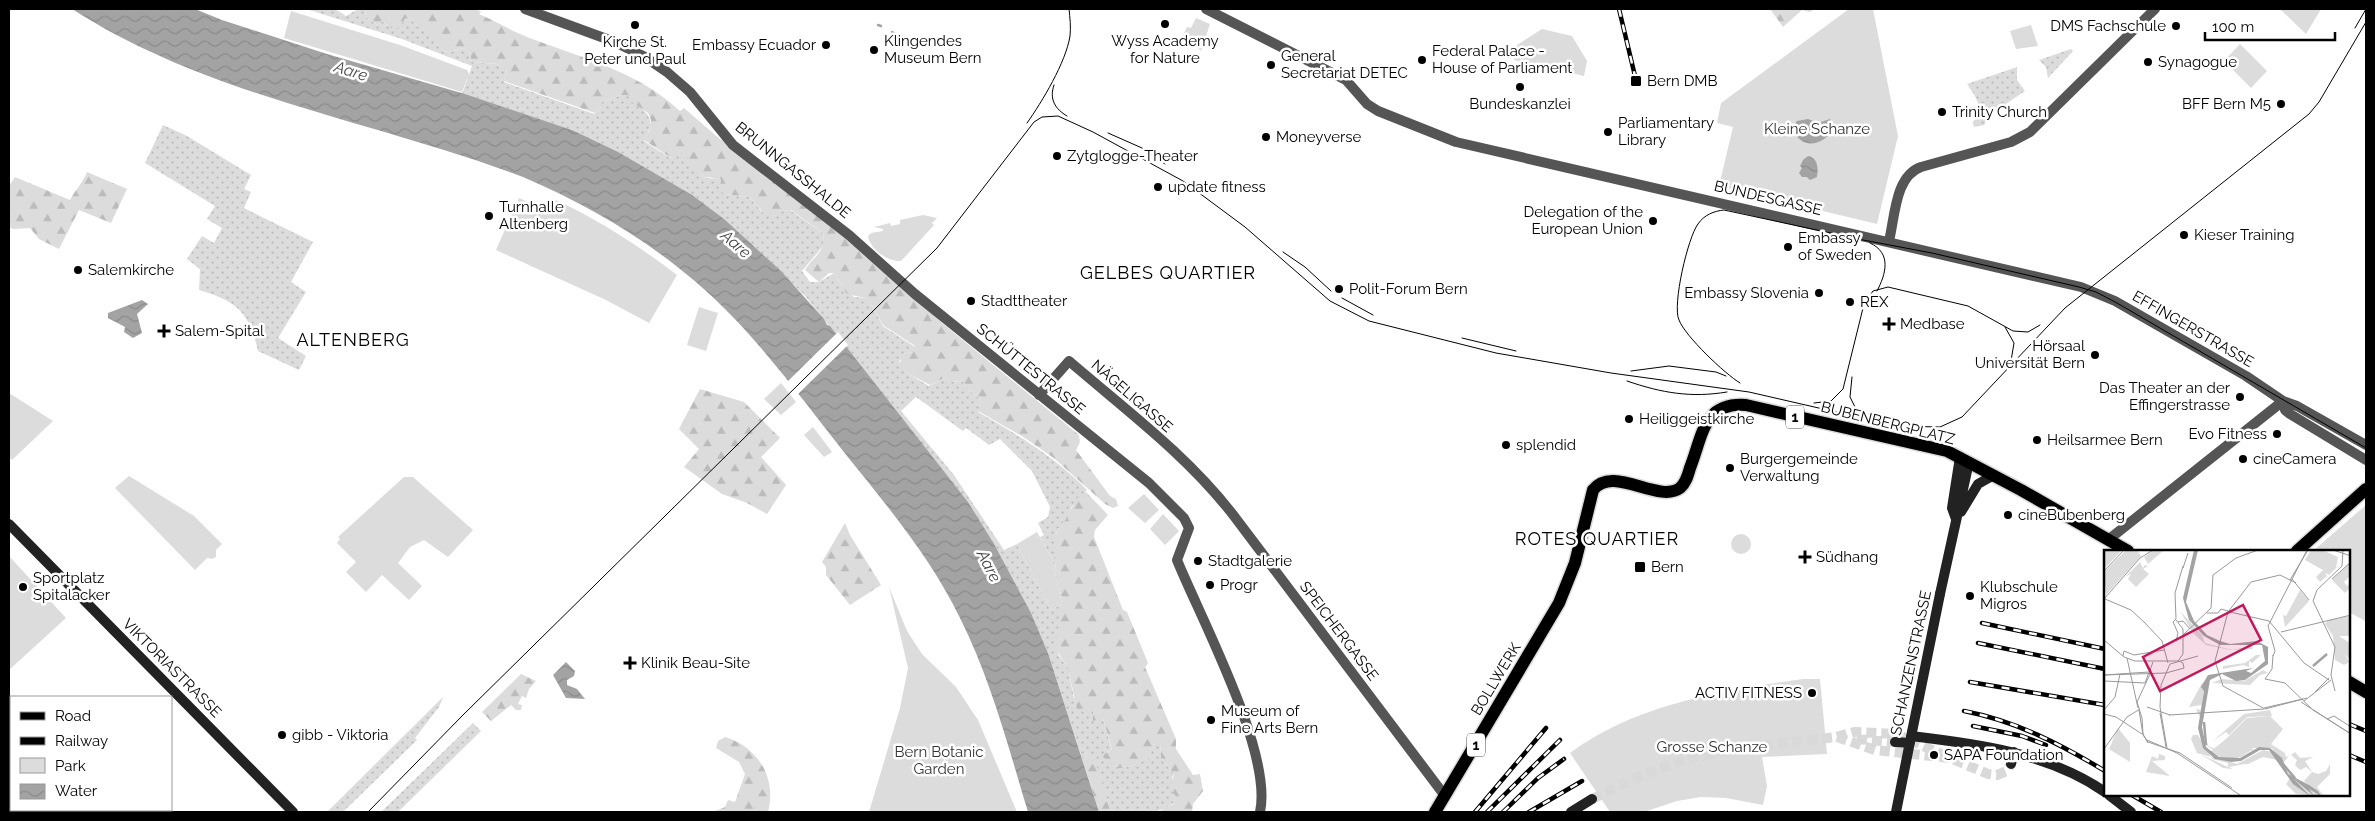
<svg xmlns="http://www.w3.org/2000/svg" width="2375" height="821" viewBox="0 0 2375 821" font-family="Raleway,sans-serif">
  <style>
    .grass { fill: url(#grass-dots); fill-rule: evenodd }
    .forest { fill: url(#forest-firs) }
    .green { fill: #dcdcdc }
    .water { fill: url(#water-waves) }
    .pier { fill: #fff }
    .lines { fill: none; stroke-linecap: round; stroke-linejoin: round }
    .stream { stroke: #a3a3a3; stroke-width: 2.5 }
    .secondary-tunnel { stroke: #d9d9d9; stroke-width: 10; stroke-dasharray: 10 5; stroke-linecap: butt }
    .primary-casing { stroke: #dbdbdb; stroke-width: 15 }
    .tertiary { stroke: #555; stroke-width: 10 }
    .secondary { stroke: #222; stroke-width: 10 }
    .primary { stroke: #000; stroke-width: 12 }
    .tram { stroke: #000; stroke-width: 1 }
    .rail-casing { stroke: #000; stroke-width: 4.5 }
    .rail { stroke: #fff; stroke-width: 2.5; stroke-dasharray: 8; stroke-linecap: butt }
    .secondary-bridge { stroke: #222; stroke-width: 10 }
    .poi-dot { fill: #000; stroke: #fff; stroke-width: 2 }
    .labels { text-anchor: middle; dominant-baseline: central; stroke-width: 5; stroke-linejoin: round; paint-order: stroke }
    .shield { fill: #fff; stroke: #4c4c4c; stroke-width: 1 }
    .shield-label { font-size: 14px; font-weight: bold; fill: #000 }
    .poi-label { font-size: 15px; fill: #000; stroke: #fff; text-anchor: start }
    .park-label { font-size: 15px; fill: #333; stroke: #fff }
    .street-label { font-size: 15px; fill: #000; stroke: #fff }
    .water-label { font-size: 16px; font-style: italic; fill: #444; stroke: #fff }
    .quarter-label { font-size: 18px; letter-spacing: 1px; fill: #000; stroke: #fff }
    .inset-river { fill: none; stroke: #a3a3a3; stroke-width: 2.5 }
    .inset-road { fill: none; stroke: #999; stroke-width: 1 }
    .view { fill: #c2185b; fill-opacity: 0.15; stroke: #c2185b; stroke-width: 2.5 }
    .inset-edge { fill: none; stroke: #000; stroke-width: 2.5 }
  </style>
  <defs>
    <pattern id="grass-dots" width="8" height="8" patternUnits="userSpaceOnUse" patternTransform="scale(1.25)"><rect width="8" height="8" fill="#dcdcdc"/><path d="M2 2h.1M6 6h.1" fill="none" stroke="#bbb" stroke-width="1.8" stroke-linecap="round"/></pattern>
    <pattern id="forest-firs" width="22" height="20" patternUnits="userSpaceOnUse" patternTransform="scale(1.25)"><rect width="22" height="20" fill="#dcdcdc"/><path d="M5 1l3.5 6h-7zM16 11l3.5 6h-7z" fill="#bbb"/></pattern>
    <pattern id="water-waves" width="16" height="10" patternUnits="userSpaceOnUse" patternTransform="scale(1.25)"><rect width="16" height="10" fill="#a3a3a3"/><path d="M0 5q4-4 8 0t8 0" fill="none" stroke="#8b8b8b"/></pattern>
  </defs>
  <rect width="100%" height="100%" fill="#fff"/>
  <path class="grass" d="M306 9H335L346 16 358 9H366L365 16 377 25 382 21 388 26 409 18C420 28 435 39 443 51L450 52 463 48 469 52 472 62 497 64 507 69 504 82 594 114 602 106V102L621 95H628C642 114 660 112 644 141L670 158 682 152C691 158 696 170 705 177 710 180 716 177 721 179V187L725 194 750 197 762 212 790 210 823 233 824 245 802 271 810 282H819L834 273 842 286 854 297 865 298 870 302 883 326 915 347 913 352 902 354 899 363 909 374 929 386 944 378 950 381 964 382 966 387 981 400 978 412C1018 435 1055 457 1087 490L1072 506 1068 518 1058 529 1056 534 1055 564 1063 604 1058 654 1068 668 1074 698 1093 711 1095 717 1103 718 1112 751 1107 752 1115 766C1126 771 1138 763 1148 758L1150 748 1155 744H1160L1161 758 1174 774 1172 777 1177 799C1162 818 1133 812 1111 812L1101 779 1087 753 1081 755 1048 653 1031 613 968 502 806 297 754 246 572 130 462 94 472 66 402 39ZM916 397 963 431 966 428 989 445 1000 439 1032 471 1050 507 1048 517 1038 523 1044 535 1040 537 1052 559 1062 604 1051 610 1017 544 1004 550 954 475 901 411Z
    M2071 49 2073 51 2048 78 2046 67 2039 60Z
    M2017 67V80L2025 91 1991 114 1984 125 1974 127 1973 122C1985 107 1975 96 1967 84Z
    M163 125 187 136 251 175 244 189 251 192 244 208 313 242 291 282 306 292 278 338 306 356 299 370 258 351C249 311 236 301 199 290L200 269 187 259 202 236 214 243 222 228 207 219 215 206 145 163Z
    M443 697 439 707 415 738 417 740 345 810 342 812H327Z
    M473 723 481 731 398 812H381Z"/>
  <path class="forest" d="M366 9H476L481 12 479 14C495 21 512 31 527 37 581 58 636 70 680 111L684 108 721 140 724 138 848 236 942 323 1079 435 1080 442 1076 450 1110 496 1116 499 1118 506 1113 508 1105 504 1055 459 1025 438 978 411 981 400 966 387 964 382 950 381 944 378 930 385 909 374 899 363 901 361 900 357 902 354 913 352 915 346 883 325 870 302 865 298 847 294 834 273H829L819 282 805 270C814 255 826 253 823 233L791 210H786L771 217 766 216 750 197 725 194 720 191 721 179 705 177 691 164 683 152 671 158 644 140 649 131 651 120 648 113 632 102 628 95H621L602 102V106L595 113 504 81 507 70 497 64 472 62 469 52 463 48 450 52 443 51C435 40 420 28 409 18L405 19 398 28H391L382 21 377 25 365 16Z
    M1770 9H1814L1810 12 1802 10 1783 27Z
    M87 172 127 189 111 223 79 210 59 249 39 239 30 228 13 229 9 227V186L15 177 70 200C75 190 83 183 87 172Z
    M700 389 744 402 780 438 761 457 786 485 767 514 747 503 722 494 684 467 699 449 679 429Z
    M1086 492 1108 515 1095 530 1094 537 1123 610 1127 612 1148 663 1145 667 1176 739V749L1193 775 1200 774 1203 791 1193 804 1192 812H1158L1173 804 1177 798 1170 788 1174 774 1161 758 1160 744H1155C1149 749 1151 752 1148 757 1145 763 1124 769 1119 768 1114 766 1108 760 1103 757V755L1112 750 1103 718 1093 721V711L1085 713 1077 709 1068 668 1055 648 1061 612 1060 606 1063 604C1059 586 1048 544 1059 528 1061 523 1066 521 1068 516 1073 506 1075 497 1086 492Z
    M845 523 850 535 881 585 850 605 826 575V567L822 562Z
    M521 674 536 681 529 689 526 698 522 696 518 704 522 705 521 710H516L511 705 491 721 482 712Z
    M725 737C758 747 777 778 768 812H713L725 807 728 800 735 802 745 774 739 762 716 748 718 741Z
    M1087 753C1102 766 1105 794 1111 812H1099L1081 755Z"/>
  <path class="green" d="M1849 9H1873L1898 136 1877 224 1719 186 1733 127 1717 123 1721 103Z
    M2280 9H2321L2306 34Z
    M291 11 400 45 467 70 469 74 462 92 284 38Z
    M1196 18 1210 24 1201 51 1194 45 1180 41 1187 27 1191 28Z
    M2031 25 2038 46 2016 49 2010 31Z
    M1542 29 1572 36 1587 61 1584 76 1514 60 1517 45Z
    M2240 44 2267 71 2251 88 2224 61Z
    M519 198 550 212 556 200C599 220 639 246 677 275L649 323 606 300 496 250Z
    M923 215 937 218 932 223 934 225 901 261C889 262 870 250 868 236L871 233 883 231V229L874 227 890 223 891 226 900 224V220Z
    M699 307 718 313 706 351 687 345Z
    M781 383 796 402 781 415 764 399Z
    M9 393 53 421 12 460 9 457Z
    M813 427 832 452 824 457 804 435Z
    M129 476 194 516 222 544 216 550V557L212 559 207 558 195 570 115 488Z
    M404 477H413L473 530 448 557 424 540 410 547 398 563 422 586 409 600 382 575 366 592 346 572 356 562 337 543 340 539 338 537Z
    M1144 494 1159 510 1145 523 1128 508Z
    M2366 505V618L2365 621 2349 612V551H2313Z
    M1163 514 1179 531 1165 545 1150 529Z
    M1037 532 1052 559 1062 604 1051 610 1017 544Z
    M1731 544a10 10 0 1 1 20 0a10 10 0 1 1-20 0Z
    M9 556 66 618 9 670Z
    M889 587 907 631 922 654 956 687 978 720 1017 812H869L900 708 908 668Z
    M1803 679H1820L1827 754 1762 757 1767 786 1763 805 1726 798 1701 797 1677 801 1644 812H1610L1570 753C1636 704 1724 690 1803 679Z"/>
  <path class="water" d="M72 9H195L222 20 327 54 465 94 572 130 618 152 692 195 724 219 781 271 824 319 827 325 830 326 968 502 994 544 1031 613 1048 653 1099 812H1028C1008 746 991 680 960 618 931 558 888 507 847 456 814 414 782 371 746 331 684 262 607 213 523 177 372 120 209 97 72 9Z
    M1808 119 1818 123 1830 119 1834 128C1824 146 1801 151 1792 128L1797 121Z
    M1808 156C1819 158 1818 170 1817 177L1810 180 1807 177H1802L1799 173 1802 168 1800 166 1803 160Z
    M142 300 148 304 137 314 142 333 133 338 124 332 125 327 108 318V313Z
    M566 662 575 671 574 676 567 680V685L577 689 585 699 566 698 553 675Z"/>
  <path class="pier" d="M838 332 848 345 796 396 786 383Z"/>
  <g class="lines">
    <path class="stream" d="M878 25 881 26
      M892 32 894 33"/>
    <path class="secondary-tunnel" d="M1837 737 1875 750 1950 758 1988 774 1997 775 2007 771 2011 764
      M1857 739 1895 742
      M1592 799 1640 776 1689 758 1752 747 1836 737 1854 732 1897 734 1950 758"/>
    <defs>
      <path id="primary" d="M2297 551 2366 489
        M2349 682 2366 692
        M1435 812 1559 603 1575 563 1593 490C1613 464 1658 504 1680 488 1686 483 1688 475 1690 468 1703 435 1703 402 1746 405L1947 451 2021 490 2128 551"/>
    </defs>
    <use href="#primary" class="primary-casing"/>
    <path class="tertiary" d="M525 9 615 42 645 57 667 72 690 92 733 145 849 235 915 294 1149 483 1184 518 1189 528 1177 560C1201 619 1273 753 1260 812
      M1206 9 1346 80 1367 104 1378 111 1456 142 2081 287 2115 301 2246 376 2283 401 2297 406 2366 445
      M1889 241C1895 217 1895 176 1921 167L2011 142 2030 132 2155 9
      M1039 395 1069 361C1126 410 1188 456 1234 516L1445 796
      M2283 401 2285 410 2290 414 2366 460
      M2108 540 2283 401"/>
    <path class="secondary" d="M1961 512 1978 484 1994 475
      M1956 519 1952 508 1960 457
      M9 524 293 812
      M1940 594 1969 462
      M1911 736C1979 744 2048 753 2105 792
      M1895 742 1910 743
      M2011 764 2014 752
      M2109 795 2131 812
      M1571 812 1592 799
      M1896 812 1912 732"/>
    <use href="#primary" class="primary"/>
    <path class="tram" d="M2355 28 2366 9
      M1054 85C1049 99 1055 109 1067 116
      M1027 123C1042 102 1066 62 1070 36 1071 27 1070 18 1069 9
      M1108 133 1142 148 1165 164
      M1870 243C1892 253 1886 274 1877 291
      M1283 252 1305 267 1331 291
      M1342 298 1373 315
      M2005 327 2014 343 2011 361
      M1462 338 1516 351
      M1631 371 1669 366 1716 372 1726 376
      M1852 377 1850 397 1857 411
      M1627 381C1662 393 1691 398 1727 392
      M1740 383C1725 374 1685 336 1679 320 1672 305 1688 237 1698 224 1704 215 1714 211 1724 210L1863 240 1932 253 2079 287 2096 292 2117 303 2366 448
      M1814 403 1831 401 1843 389 1864 304 1873 291 1888 287 1968 306 2013 331 2028 332 2040 325
      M368 812 463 715 937 248 1034 122 1042 117 1058 116 1093 132 1183 181 1245 227 1330 301 1369 321 1496 353 1611 373 1749 392 1897 426 1940 427 1962 417 2065 308 2309 114 2319 102 2366 22"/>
    <defs>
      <path id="rail" d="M1619 9 1635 76
        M1982 623 2105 649
        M1978 643 2105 669
        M1970 682 2105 705
        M1964 711C2016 721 2060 744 2105 771
        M2349 724 2366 731
        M1973 726 2022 736 2046 745
        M2349 755 2366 762
        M2132 795 2161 812
        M1475 812 1546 728
        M1487 812 1560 740
        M1503 812 1538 778 1564 759
        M1529 812 1582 781"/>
    </defs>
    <use href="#rail" class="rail-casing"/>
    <use href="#rail" class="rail"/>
    <path class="secondary-bridge" d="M1912 732 1940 594"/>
  </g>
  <g class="poi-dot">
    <circle cx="1165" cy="24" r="5"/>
    <circle cx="635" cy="25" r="5"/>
    <circle cx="2176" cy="26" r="5"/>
    <circle cx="826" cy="45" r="5"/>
    <circle cx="874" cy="50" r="5"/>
    <circle cx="1422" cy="60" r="5"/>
    <circle cx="2148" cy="62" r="5"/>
    <circle cx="1271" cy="65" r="5"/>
    <rect x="1630" y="75" width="12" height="12" rx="2.5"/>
    <circle cx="1520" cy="87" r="5"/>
    <circle cx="2281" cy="104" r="5"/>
    <circle cx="1942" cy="112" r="5"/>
    <circle cx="1608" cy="132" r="5"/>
    <circle cx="1266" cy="137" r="5"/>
    <circle cx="1057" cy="156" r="5"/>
    <circle cx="1158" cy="187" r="5"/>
    <circle cx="489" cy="216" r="5"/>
    <circle cx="1653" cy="221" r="5"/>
    <circle cx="2184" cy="235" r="5"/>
    <circle cx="1788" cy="247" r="5"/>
    <circle cx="78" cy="270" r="5"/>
    <circle cx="1339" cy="289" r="5"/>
    <circle cx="1819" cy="293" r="5"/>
    <circle cx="971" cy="301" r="5"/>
    <circle cx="1850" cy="302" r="5"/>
    <path d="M1886.5 316.5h5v5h5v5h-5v5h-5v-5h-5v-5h5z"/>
    <path d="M161.5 323.5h5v5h5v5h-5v5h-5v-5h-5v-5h5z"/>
    <circle cx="2095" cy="355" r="5"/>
    <circle cx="2240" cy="397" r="5"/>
    <circle cx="1629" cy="419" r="5"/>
    <circle cx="2277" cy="434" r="5"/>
    <circle cx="2037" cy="440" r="5"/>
    <circle cx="1506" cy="445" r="5"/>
    <circle cx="2243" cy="459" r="5"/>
    <circle cx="1730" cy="468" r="5"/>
    <circle cx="2008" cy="515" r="5"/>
    <path d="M1802.5 549.5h5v5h5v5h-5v5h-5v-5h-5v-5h5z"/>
    <circle cx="1198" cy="561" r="5"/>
    <rect x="1634" y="561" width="12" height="12" rx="2.5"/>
    <circle cx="1210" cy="585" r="5"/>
    <circle cx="23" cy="587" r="5"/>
    <circle cx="1970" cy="596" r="5"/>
    <path d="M627.5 655.5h5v5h5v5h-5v5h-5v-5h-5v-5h5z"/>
    <circle cx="1812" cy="693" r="5"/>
    <circle cx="1211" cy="720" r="5"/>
    <circle cx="282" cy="735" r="5"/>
    <circle cx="1934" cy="755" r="5"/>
  </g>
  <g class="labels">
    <g class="shield">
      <rect x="1786" y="405.5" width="18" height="23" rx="4"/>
      <rect x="1467" y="733.5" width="18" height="23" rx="4"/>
    </g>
    <g class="shield-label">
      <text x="1795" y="417">1</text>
      <text x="1476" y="745">1</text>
    </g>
    <g class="poi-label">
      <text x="2166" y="26" text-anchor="end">DMS Fachschule</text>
      <text x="884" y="41">Klingendes<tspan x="884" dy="17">Museum Bern</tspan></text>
      <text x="1165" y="41" text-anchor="middle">Wyss Academy<tspan x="1165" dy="17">for Nature</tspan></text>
      <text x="635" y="42" text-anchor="middle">Kirche St.<tspan x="635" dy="17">Peter und Paul</tspan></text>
      <text x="816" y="45" text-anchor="end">Embassy Ecuador</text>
      <text x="1432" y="51">Federal Palace -<tspan x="1432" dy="17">House of Parliament</tspan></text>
      <text x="1281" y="56">General<tspan x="1281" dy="17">Secretariat DETEC</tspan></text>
      <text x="2158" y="62">Synagogue</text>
      <text x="1647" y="81">Bern DMB</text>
      <text x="1520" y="104" text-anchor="middle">Bundeskanzlei</text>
      <text x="2271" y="104" text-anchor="end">BFF Bern M5</text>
      <text x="1952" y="112">Trinity Church</text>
      <text x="1618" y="123">Parliamentary<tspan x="1618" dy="17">Library</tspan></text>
      <text x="1276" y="137">Moneyverse</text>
      <text x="1067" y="156">Zytglogge-Theater</text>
      <text x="1168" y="187">update fitness</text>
      <text x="499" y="207">Turnhalle<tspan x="499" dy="17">Altenberg</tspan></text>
      <text x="1643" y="212" text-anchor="end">Delegation of the<tspan x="1643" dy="17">European Union</tspan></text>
      <text x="2194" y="235">Kieser Training</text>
      <text x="1798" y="238">Embassy<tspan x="1798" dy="17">of Sweden</tspan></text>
      <text x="88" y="270">Salemkirche</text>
      <text x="1349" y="289">Polit-Forum Bern</text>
      <text x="1809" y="293" text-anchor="end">Embassy Slovenia</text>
      <text x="981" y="301">Stadttheater</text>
      <text x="1860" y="302">REX</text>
      <text x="1900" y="324">Medbase</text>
      <text x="175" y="331">Salem-Spital</text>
      <text x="2085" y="346" text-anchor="end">Hörsaal<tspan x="2085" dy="17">Universität Bern</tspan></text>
      <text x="2230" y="388" text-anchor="end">Das Theater an der<tspan x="2230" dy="17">Effingerstrasse</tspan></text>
      <text x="1639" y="419">Heiliggeistkirche</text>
      <text x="2267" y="434" text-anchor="end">Evo Fitness</text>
      <text x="2047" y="440">Heilsarmee Bern</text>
      <text x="1516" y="445">splendid</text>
      <text x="1740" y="459">Burgergemeinde<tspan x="1740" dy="17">Verwaltung</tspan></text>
      <text x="2253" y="459">cineCamera</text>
      <text x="2018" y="515">cineBubenberg</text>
      <text x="1816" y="557">Südhang</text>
      <text x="1208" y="561">Stadtgalerie</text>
      <text x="1651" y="567">Bern</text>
      <text x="33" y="578">Sportplatz<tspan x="33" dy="17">Spitalacker</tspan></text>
      <text x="1220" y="585">Progr</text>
      <text x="1980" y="587">Klubschule<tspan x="1980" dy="17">Migros</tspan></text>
      <text x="641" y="663">Klinik Beau-Site</text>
      <text x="1802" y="693" text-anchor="end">ACTIV FITNESS</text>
      <text x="1221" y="711">Museum of<tspan x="1221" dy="17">Fine Arts Bern</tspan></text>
      <text x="292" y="735">gibb - Viktoria</text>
      <text x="1944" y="755">SAPA Foundation</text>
    </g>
    <g class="park-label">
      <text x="1817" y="129">Kleine Schanze</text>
      <text x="1712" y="747">Grosse Schanze</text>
      <text x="939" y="752">Bern Botanic<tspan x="939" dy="17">Garden</tspan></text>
    </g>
    <g class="street-label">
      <text transform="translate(793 170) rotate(39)">BRUNNGASSHALDE</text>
      <text transform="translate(1768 198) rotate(13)">BUNDESGASSE</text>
      <text transform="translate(2193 329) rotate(30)">EFFINGERSTRASSE</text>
      <text transform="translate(1031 369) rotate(39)">SCHÜTTESTRASSE</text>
      <text transform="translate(1132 396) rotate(41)">NÄGELIGASSE</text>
      <text transform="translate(1888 423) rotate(14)">BUBENBERGPLATZ</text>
      <text transform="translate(1339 631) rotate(53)">SPEICHERGASSE</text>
      <text transform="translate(1911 663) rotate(-78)">SCHANZENSTRASSE</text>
      <text transform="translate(172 668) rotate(45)">VIKTORIASTRASSE</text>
      <text transform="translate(1496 679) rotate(-59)">BOLLWERK</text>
    </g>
    <g class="water-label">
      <text transform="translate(351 71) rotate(17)">Aare</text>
      <text transform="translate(736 244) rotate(41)">Aare</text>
      <text transform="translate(989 566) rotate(63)">Aare</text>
    </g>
    <g class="quarter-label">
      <text x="1168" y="272">GELBES QUARTIER</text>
      <text x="353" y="339">ALTENBERG</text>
      <text x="1597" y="538">ROTES QUARTIER</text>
    </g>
  </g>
  <g transform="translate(2104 550)">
    <rect width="246" height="246" fill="#fff"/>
    <path d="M0 0H18L0 19ZM22 0H33L37 6 2 45 0 22ZM50 0H60L44 14 40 7ZM76 61 98 85 101 93 128 100 148 96 149 99 126 100 102 95 89 83ZM159 120 164 123 156 125 146 135 108 133 118 129 140 131ZM166 166 179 179 167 194 181 203 182 207 185 206 180 212 183 221 208 244 184 224 168 198H149L137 207 108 199 103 196 101 193V185L104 196 112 199 143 168ZM14 178 26 193V212L5 199ZM96 204 124 217V213L108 209 107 207 134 214 147 212V213L125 217 129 219 119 218ZM226 214V224L213 237 220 246 194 227 200 231 208 222 214 224 222 221Z" fill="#dcdcdc"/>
    <path d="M246 66 245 86H229L221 74 224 70Z" fill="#dcdcdc"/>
    <path d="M207 0H218L234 7 232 18 225 25 221 23 223 26 216 32 212 27 219 20 201 10ZM36 12 39 18 41 15 44 16 39 19 45 24 32 37 24 29 27 24 21 27ZM246 12V26L240 32 243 36 246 33V38L241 43 228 30ZM196 40 205 51 181 77 179 65 182 66ZM229 86H235L246 93V110L241 104 245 112 240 115 231 110ZM152 105H157L148 113 145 111V117L139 115 119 119V116L141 113ZM98 133H101L96 167 92 159 97 160V155L85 157ZM166 160 168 166 143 167 125 185 122 182 109 191 140 164ZM89 185H94L107 207 93 203 87 189ZM126 186 129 192H141L144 199H150L132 209 116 207 107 201ZM159 200 168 202 173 210 159 207 144 214H133ZM191 202 196 208 209 207 201 211 208 222 202 217 196 220 191 215 193 210 187 205ZM55 204 61 206V210L48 211 66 226 42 222 48 206 54 209ZM187 227 210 237 219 246 192 244 182 234Z" fill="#dcdcdc"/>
    <path d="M90 0H94L82 52 90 71 103 85 116 91 126 94 153 91 164 97V114L141 130 132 131 118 124 106 130 98 177 102 197 115 207 136 208 155 197 166 198 178 208 184 224 205 235 214 241 217 246 205 239 210 246 189 228 206 246 189 234 165 200H156L137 211 127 212 111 209 99 198 94 178 100 141 97 137 104 125 149 118 142 121 147 123 161 111 158 95H116L100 86 85 70 79 48Z" fill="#a3a3a3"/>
    <path class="inset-river" d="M209 116 223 104M100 172 102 195M178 213 191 228"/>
    <path class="inset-road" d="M229 0 247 6M79 18 84 3M0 21 20 0M188 29 205 50M228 29 247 12M186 30 204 0M192 33 176 25 147 32 124 62 111 111 119 136 161 159 203 148M0 49 36 8 49 0M1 49 27 60 41 73 58 91 64 113M126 62 165 71 200 113 225 130M103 63H114L117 59 124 61M72 69 71 43 79 16M72 69 69 72 74 83 72 91M74 72 79 71 86 79M177 82 247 65M79 85 107 58 109 25 132 8 154 0M0 90 20 107 31 111H74L79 104V79L72 70M169 105 168 119 161 129 181 133 209 160 247 184M19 106 20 101 30 105 60 100M169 106 171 101 164 76 203 0M23 108 34 158M0 125 45 122M0 125 62 123 80 118 79 113 75 111M0 131 41 133 49 112M231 141 227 125 231 97 209 51 213 40 238 16 239 0M211 142 225 128M200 151 227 130M197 152 247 184M43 157 66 165M160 158 199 149M0 160 11 147 16 124M35 160 39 185 44 192 76 203 128 238M56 163 62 197M0 164 12 167 38 184M65 165 160 159M223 169 230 166 247 177M43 190 73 203 136 245M44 193 39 184 38 168 33 152 47 122M63 198 56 157 57 135 66 114 94 106M0 199 23 167 36 159"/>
    <path class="view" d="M139 55 157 90 56 141 39 107Z"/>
    <rect width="246" height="246" class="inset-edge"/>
  </g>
  <rect width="2375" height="821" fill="none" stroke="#000000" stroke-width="20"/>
  <rect x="10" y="696" width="162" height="115" fill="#ffffff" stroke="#999999"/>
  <rect x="20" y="712" width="25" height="8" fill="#000000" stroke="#999999"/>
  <text x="55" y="721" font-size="15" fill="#000000">Road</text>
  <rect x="20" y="737" width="25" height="8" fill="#000000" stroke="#999999"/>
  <text x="55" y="746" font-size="15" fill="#000000">Railway</text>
  <rect x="20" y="758" width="25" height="15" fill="#dcdcdc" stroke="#999999"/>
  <text x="55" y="771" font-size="15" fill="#000000">Park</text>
  <rect x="20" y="784" width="25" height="15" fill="url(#water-waves)" stroke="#999999"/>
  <text x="55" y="796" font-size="15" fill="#000000">Water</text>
  <path d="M2205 32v8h130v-8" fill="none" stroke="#000000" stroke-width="2.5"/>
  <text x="2212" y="32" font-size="15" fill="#000000" stroke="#ffffff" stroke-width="4" paint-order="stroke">100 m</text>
</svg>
